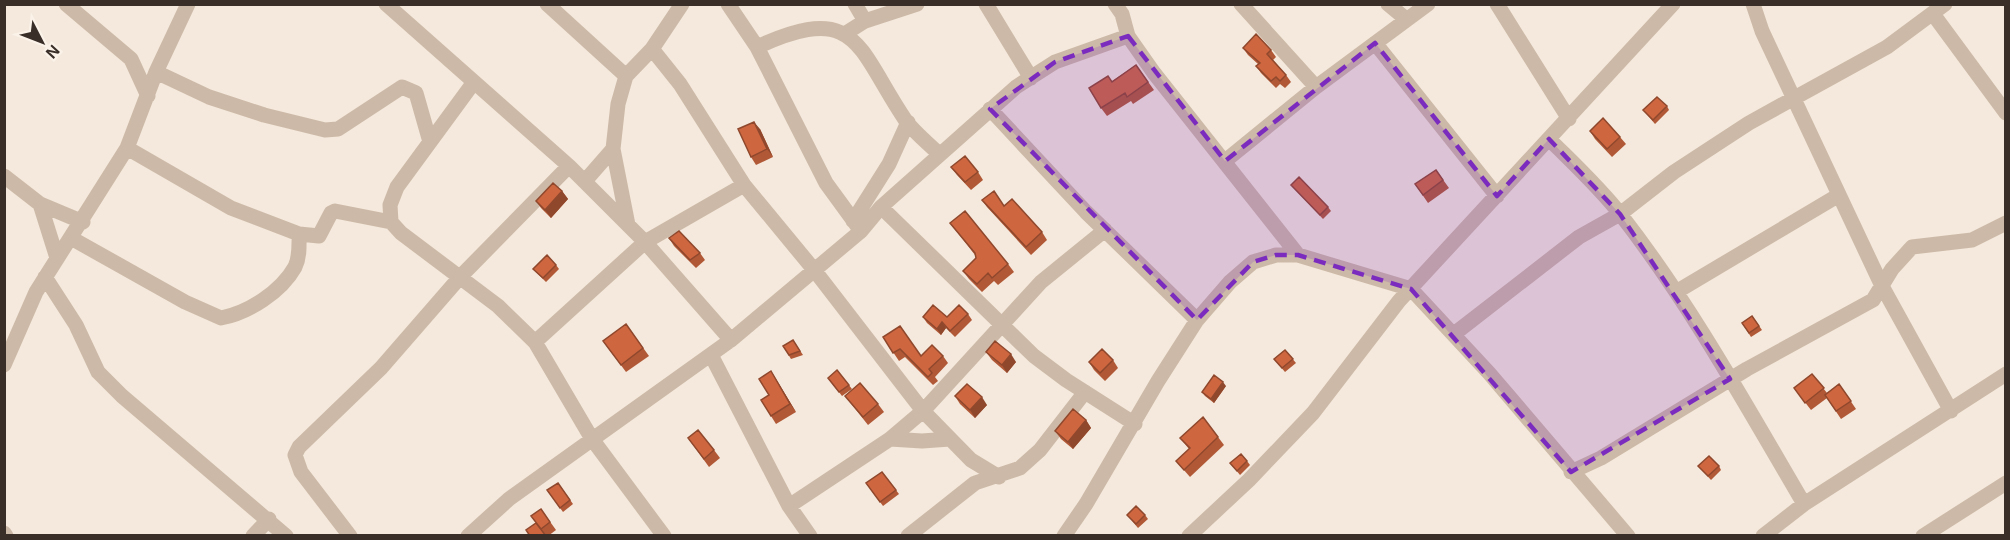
<svg xmlns="http://www.w3.org/2000/svg" width="2010" height="540" viewBox="0 0 2010 540" font-family="Helvetica,sans-serif">
  <style>
    .lines { fill: none; stroke-linecap: round; stroke-linejoin: round }
    .street { stroke: #cdb9a7; stroke-width: 15 }
    .wall { fill: #b15937 }
    .shaded-wall { fill: #90482d }
    .building { fill: #ce6740; stroke: #90482d; stroke-width: 1.5 }
    .marked { fill: #7b2cbf; fill-opacity: 0.2; stroke: #7b2cbf; stroke-width: 4.5; stroke-dasharray: 12 8; stroke-linejoin: round }
  </style>
  <rect width="100%" height="100%" fill="#f4e9dc"/>
  <g class="lines">
    <path class="street" d="M66 4 131 59 148 96
      M386 4 569 166 645 242 731 340
      M547 4 626 76
      M728 4 757 47 826 183 861 231
      M855 4 865 21
      M986 4 1031 78
      M1115 4 1122 14 1128 36 1154 73 1298 255
      M1241 4 1316 87
      M1388 4 1406 19
      M1497 4 1569 119
      M1753 4 1762 31 1882 286 1951 411
      M1933 14 2006 113
      M846 33 865 21 917 4
      M1375 43 1497 196
      M757 47C859 0 857 49 906 121 915 133 928 143 939 154
      M652 49 680 84 744 185 815 271 923 411 971 460 999 477
      M156 72 209 97 264 115 325 130 338 129 402 87 416 93 430 142
      M990 109 1086 212 1197 320
      M1549 139C1574 164 1600 188 1621 215 1691 305 1747 407 1804 504
      M127 148 231 208 299 234 319 236 331 213 335 211 391 222 401 233 498 306 535 342 592 439 664 536
      M1225 161 1316 87 1428 4
      M4 176 40 204 83 222
      M585 181 613 149
      M40 204 57 258
      M881 207 1034 356 1066 380 1135 424
      M853 221 889 164 908 122
      M391 222 390 205 397 187 474 82
      M628 225 613 149 618 104 626 76 652 49 682 4
      M71 238 185 302 221 318C248 313 281 292 295 267 300 257 299 245 299 234
      M45 277 76 325 98 372 122 396 286 536
      M1676 292 1839 195
      M1454 334 1579 237 1620 214 1674 172 1749 123 1887 47 1945 4
      M535 342 645 242 744 185
      M711 355 789 506 810 536
      M4 365 36 292 127 148 156 72 188 4
      M890 439 922 441 950 439
      M1571 472 1601 458 1747 369 1873 300 1892 269 1912 247 1972 240 2006 223
      M789 506 890 439 923 411 1041 282 1105 230
      M4 533 6 536
      M253 536 269 519
      M350 536 301 472 295 455 299 447 381 368 461 276 569 166
      M468 536 509 499 731 340 861 231 881 207 1016 87 1055 62 1128 36
      M908 536 975 483 1020 468 1040 450 1085 392
      M1064 536 1086 504 1158 381 1197 320 1230 282 1253 262 1276 255H1298L1411 289 1489 373 1628 536
      M1189 536 1249 480 1313 413 1399 301 1673 4
      M1763 536 1804 504 2006 374
      M1923 536 2006 483"/>
  </g>
  <path class="wall" d="M1243 48 1271 50 1276 57 1273 60 1286 75 1291 82 1285 88 1280 84 1276 88 1261 73 1256 66 1258 64 1248 55Z
    M1136 65 1154 90 1133 104 1131 101 1107 116 1101 108 1112 81Z
    M1667 106 1669 110 1655 124 1643 110Z
    M760 129 773 157 756 165 751 157Z
    M1590 131 1620 137 1626 144 1612 157 1595 139Z
    M951 167 978 172 983 180 971 190 957 175Z
    M1436 170 1449 188 1428 203 1415 184Z
    M1291 185 1328 207 1331 211 1323 219Z
    M562 191 568 199 551 218 541 208 536 201Z
    M982 200 1004 206 1042 232 1047 240 1031 255 987 207Z
    M950 223 1008 264 1014 272 998 285 994 281 982 292 969 279 963 271 976 258 975 255Z
    M669 238 700 253 705 260 696 268 674 246Z
    M556 265 559 269 546 282 533 269Z
    M968 314 972 320 955 337 946 328 941 335 927 323 923 317H947Z
    M1752 316 1762 330 1751 337 1742 323Z
    M626 324 649 356 626 372 603 341Z
    M883 337 921 356H943L948 363 935 377 938 381 933 385 905 357 899 361Z
    M793 340 803 355 791 359 783 346Z
    M1285 350 1296 363 1285 372 1274 359Z
    M986 352 1016 362 1007 373 992 360Z
    M1113 360 1118 368 1105 381 1094 370 1089 362Z
    M837 370 852 389 842 396 828 378Z
    M771 371 796 412 776 424 771 416 769 395Z
    M1812 374 1827 393 1839 384 1856 409 1841 419 1827 398 1811 410 1794 388Z
    M1226 386 1214 403 1205 396 1202 392Z
    M845 396 878 404 884 412 868 425Z
    M955 396 987 405 975 418 960 404Z
    M1203 417 1224 445 1190 477 1176 461 1189 449 1180 438Z
    M1086 420 1091 428 1073 449 1061 439 1055 431Z
    M688 438 714 450 720 458 709 467Z
    M1247 461 1250 465 1240 475 1230 463Z
    M1698 466H1719L1721 470 1711 480Z
    M882 472 899 494 883 506 866 483Z
    M558 483 573 504 563 512 547 490Z
    M541 509 556 530 548 536H530Z
    M1127 515H1145L1148 519 1138 528Z"/>
  <path class="shaded-wall" d="M754 122 760 129 773 157 767 149Z
    M562 191 568 199 551 218 545 210Z
    M942 322 946 328 941 335 937 329Z
    M1011 354 1016 362 1007 373 1002 365Z
    M771 371 776 379 796 412 790 404Z
    M1223 382 1226 386 1214 403 1211 399Z
    M982 397 987 405 975 418 970 410Z
    M1086 420 1091 428 1073 449 1068 442Z"/>
  <path class="building" d="M1256 34 1271 50 1267 54 1286 75 1280 81 1276 77 1271 81 1256 66 1260 63 1243 48Z
    M1136 65 1148 82 1127 97 1125 93 1101 108 1089 88 1108 76 1112 82Z
    M1657 97 1667 106 1653 120 1643 110Z
    M1603 118 1620 137 1607 149 1590 131Z
    M754 122 767 149 751 157 738 129Z
    M965 156 978 172 965 182 951 167Z
    M1436 170 1443 180 1423 195 1415 184Z
    M1299 177 1328 207 1320 215 1291 185Z
    M553 183 562 191 545 210 536 201Z
    M994 191 1004 206 1012 199 1042 232 1026 247 982 200Z
    M965 211 1008 264 992 278 988 273 977 284 963 271 976 258 975 253 950 223Z
    M679 231 700 253 690 260 669 238Z
    M547 255 556 265 543 278 533 269Z
    M933 305 947 317 959 305 968 314 950 331 942 322 937 329 923 317Z
    M1752 316 1759 326 1749 333 1742 323Z
    M626 324 643 348 621 365 603 341Z
    M900 326 921 356 932 345 943 356 929 369 932 373 928 377 900 349 893 353 883 337Z
    M793 340 800 351 789 355 783 346Z
    M995 341 1011 354 1002 365 986 352Z
    M1102 349 1113 360 1100 373 1089 362Z
    M1285 350 1293 359 1282 368 1274 359Z
    M837 370 849 385 839 392 828 378Z
    M771 371 790 404 771 416 761 400 769 395 759 379Z
    M1812 374 1824 388 1805 403 1794 388Z
    M1214 375 1223 382 1211 399 1202 392Z
    M860 383 878 404 863 417 845 396Z
    M967 384 982 397 970 410 955 396Z
    M1839 384 1851 401 1836 411 1825 395Z
    M1073 409 1086 420 1068 442 1055 431Z
    M1203 417 1218 437 1184 470 1176 461 1190 448 1180 438Z
    M698 430 714 450 704 459 688 438Z
    M1241 454 1247 461 1237 471 1230 463Z
    M1709 456 1719 466 1708 476 1698 466Z
    M882 472 896 490 880 502 866 483Z
    M558 483 570 500 560 508 547 490Z
    M1136 506 1145 515 1136 524 1127 515Z
    M541 509 550 522 541 529 531 516Z
    M536 523 546 536H530L526 530Z"/>
  <path class="marked" d="M1128 36 1225 161 1375 43 1497 196 1549 139 1620 214 1730 379 1571 472 1411 289 1298 255H1276L1253 262 1197 320 990 109 1055 62Z"/>
  <rect width="2010" height="540" fill="none" stroke="#392e28" stroke-width="12"/>
  <g transform="translate(42 42) rotate(132)" stroke="#fbf3e9" stroke-width="4.5" paint-order="stroke">
  <path d="M0-4.5L10 22L0 15L-10 22Z" fill="#392e28"/>
  <text y="-9" font-size="16" font-weight="bold" text-anchor="middle" fill="#392e28">N</text>
  </g>
</svg>
